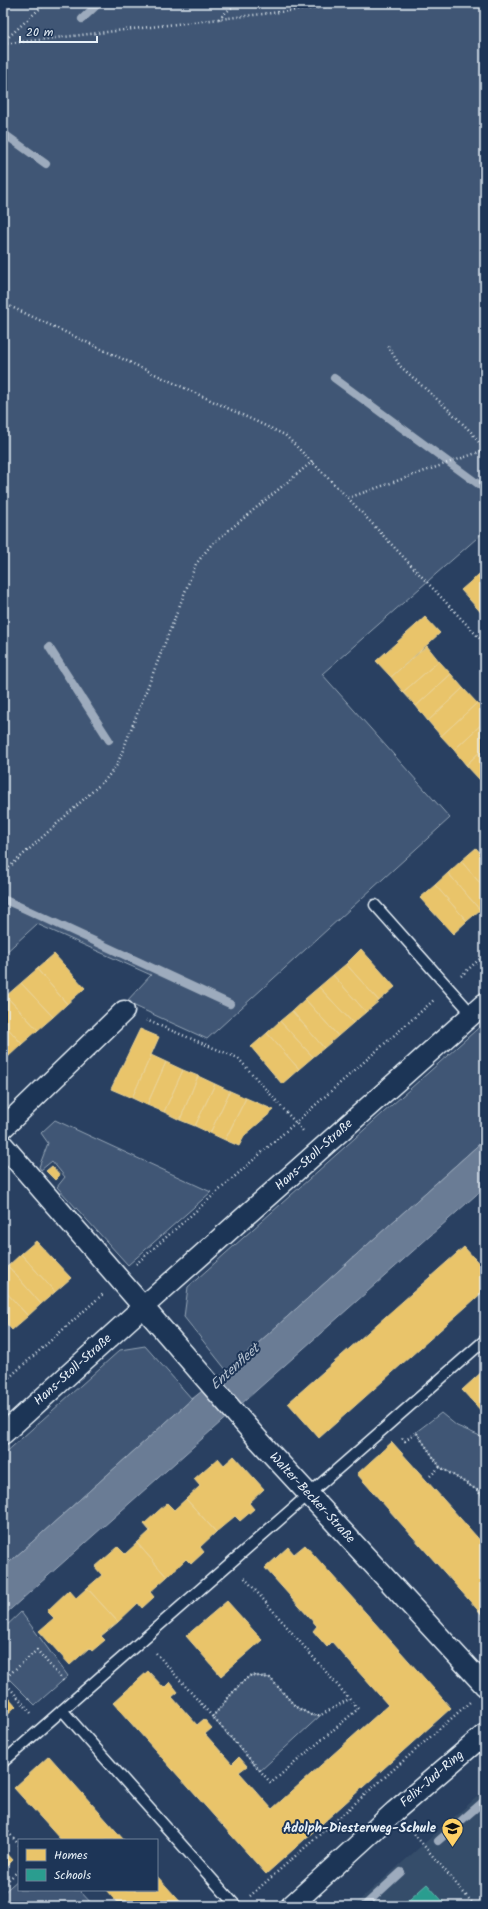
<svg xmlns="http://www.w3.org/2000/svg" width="488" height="1909" viewBox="0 0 488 1909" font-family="Kalam,sans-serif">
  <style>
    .built { fill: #364d6b }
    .green { fill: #415774; stroke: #94a4b6 }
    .water { fill: #6b7c95; stroke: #9dabbd }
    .homes { fill: #e9c46a; stroke: #e9d295 }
    .schools { fill: #2a9d8f; stroke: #63b6ae }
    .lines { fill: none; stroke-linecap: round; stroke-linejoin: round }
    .stream { stroke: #9dabbd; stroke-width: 8 }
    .lane-casing { stroke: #e8f1f8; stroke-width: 13 }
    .street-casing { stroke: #e8f1f8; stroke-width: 23 }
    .path { stroke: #e8f1f8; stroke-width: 2.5; stroke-dasharray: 1 3; stroke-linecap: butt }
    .lane { stroke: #1d3557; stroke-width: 10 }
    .street { stroke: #1d3557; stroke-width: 20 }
    .labels { text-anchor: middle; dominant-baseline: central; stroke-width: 4; stroke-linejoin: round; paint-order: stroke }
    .street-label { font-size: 13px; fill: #e8f1f8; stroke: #1d3557 }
    .poi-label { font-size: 13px; font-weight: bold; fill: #e8f1f8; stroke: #1d3557; text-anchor: end }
    .water-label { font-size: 14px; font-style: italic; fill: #b6c2d0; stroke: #1d3557 }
  </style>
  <rect width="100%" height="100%" fill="#294061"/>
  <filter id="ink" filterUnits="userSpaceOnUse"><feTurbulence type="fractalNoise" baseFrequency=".025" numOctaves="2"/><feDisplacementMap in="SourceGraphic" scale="8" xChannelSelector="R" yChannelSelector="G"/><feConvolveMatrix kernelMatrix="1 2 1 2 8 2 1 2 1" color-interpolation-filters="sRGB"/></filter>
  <g filter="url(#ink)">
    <path class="built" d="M485 1790V1906H353Z"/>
    <path class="green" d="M3 3H485V531L322 674 450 818 207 1039 126 1002 151 975 37 924 3 955Z
      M485 1022V1139L227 1371 184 1317 188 1287Z
      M55 1120 211 1192 128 1265 57 1187 65 1177 52 1161 41 1170 39 1167 48 1143 41 1133Z
      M145 1346 192 1399 3 1568V1455L120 1350Z
      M441 1413 457 1426 478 1435 485 1442V1500L477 1490 440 1467 416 1432Z
      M21 1612 68 1676 35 1705 3 1673V1629Z
      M251 1675 270 1678 296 1707 313 1716 321 1715 260 1771 212 1717C226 1702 234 1688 251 1675Z
      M19 1879V1890H79L94 1906H3V1893Z"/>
    <path class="water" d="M485 1139V1187L3 1616V1568L192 1399 227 1371Z"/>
    <path class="homes" d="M485 569V585L477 576Z
      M477 576 485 585V617L461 590Z
      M425 617 440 633 391 677 376 661Z
      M427 646 439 661 403 692 391 677Z
      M439 661 451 674 416 706 403 692Z
      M451 674 463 688 428 721 416 706Z
      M463 688 477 703 441 736 428 721Z
      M477 703 485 712V721L454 750 441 736Z
      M485 721V747L466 765 454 750Z
      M485 747V775L480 780 466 765Z
      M476 848 485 858V889L461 861Z
      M461 861 485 889V905L480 910 448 873Z
      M448 873 480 910 467 921 435 885Z
      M435 885 467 921 453 934 420 898Z
      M361 949 395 987 379 1001 346 964Z
      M54 954 85 988 67 1004 37 969Z
      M346 964 379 1001 366 1012 333 975Z
      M37 969 67 1004 53 1017 21 983Z
      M333 975 366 1012 353 1023 319 987Z
      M21 983 53 1017 38 1030 6 996Z
      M319 987 353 1023 338 1036 305 999Z
      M6 996 38 1030 22 1044 3 1023V999Z
      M305 999 338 1036 324 1048 292 1011Z
      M292 1011 324 1048 313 1057 280 1021Z
      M280 1021 313 1057 299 1069 267 1033Z
      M3 1023 22 1044 8 1057 3 1052Z
      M140 1029 159 1037 132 1098 111 1089Z
      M267 1033 299 1069 282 1084 251 1047Z
      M151 1055 166 1062 147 1105 132 1098Z
      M166 1062 183 1070 164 1112 147 1105Z
      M183 1070 198 1076 180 1120 164 1112Z
      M198 1076 215 1084 195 1126 180 1120Z
      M215 1084 230 1091 210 1133 195 1126Z
      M230 1091 246 1098 225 1140 210 1133Z
      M246 1098 274 1110 245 1135 239 1146 225 1140Z
      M52 1166 60 1175 55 1180 46 1171Z
      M36 1241 71 1278 55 1292 21 1254Z
      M464 1247 485 1270V1290L319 1438 288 1403Z
      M21 1254 55 1292 41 1304 8 1266Z
      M8 1266 41 1304 28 1316 3 1289V1270Z
      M3 1289 28 1316 12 1330 3 1320Z
      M485 1369V1415L462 1390Z
      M392 1442 485 1546V1618L357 1474Z
      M234 1456 264 1489 249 1503 254 1509 240 1521 235 1516 216 1532 186 1499 200 1486 194 1479 218 1458 224 1465Z
      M186 1499 216 1532 200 1547 204 1552 191 1564 186 1559 167 1577 137 1543 150 1531 144 1524 167 1503 174 1510Z
      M137 1543 167 1577 150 1592 154 1597 142 1608 138 1603 118 1622 87 1588 102 1575 95 1567 118 1547 125 1554Z
      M305 1545 451 1708 266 1874 113 1703 148 1671 164 1688 170 1682 178 1692 172 1697 197 1725 204 1719 212 1728 205 1734 232 1764 239 1757 247 1766 239 1772 272 1809 388 1705 332 1642 327 1647 313 1631 317 1626 265 1568 288 1547 294 1554Z
      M87 1588 118 1622 101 1636 105 1640 92 1651 89 1648 70 1665 39 1631 54 1618 47 1611 69 1590 76 1598Z
      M227 1601 262 1640 221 1676 186 1636Z
      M3 1691 16 1706 3 1718Z
      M49 1756 124 1840H61L14 1788Z
      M3 1849 13 1860 3 1870Z
      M157 1876 184 1906H120L106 1890H157Z"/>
    <path class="schools" d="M427 1884 447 1906H402Z"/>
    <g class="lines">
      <path class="stream" d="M82 19 99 3
        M3 133 46 164
        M334 378 485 489
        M49 647 109 740
        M3 901 5 900 23 908 230 1004
        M438 1841 485 1800
        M364 1906 401 1872"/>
      <defs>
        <path id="lane" d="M375 905 472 1014
          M62 1710 236 1906
          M3 1762 485 1340"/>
        <path id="street" d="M3 1128 124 1011
          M3 1145 256 1437 485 1686
          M3 1434 143 1307 485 1003
          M291 1906 395 1811 485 1734"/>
      </defs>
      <use href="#lane" class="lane-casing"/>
      <use href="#street" class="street-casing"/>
      <path class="path" d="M219 19 236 3
        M3 42 46 3
        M3 44 358 3
        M3 303 285 435 348 498 485 644
        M388 346 400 366 449 410 471 432 485 450
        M348 498 485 450
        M3 873 106 779 117 765 196 564 211 545 313 461
        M461 976 485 954
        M146 1020 238 1058 304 1132
        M136 1264 435 999
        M3 1383 103 1294
        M402 1438 405 1441 416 1432 440 1467 477 1490 485 1500
        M430 1476 440 1467
        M156 1653 271 1783 358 1709 243 1576
        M31 1713 3 1680 37 1650 65 1683
        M212 1717C226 1702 234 1688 251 1675L270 1678 296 1707 313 1716 321 1715 349 1699
        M3 1826 19 1845
        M409 1828 475 1906
        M3 1885 19 1870
        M250 1896 470 1702"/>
      <use href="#lane" class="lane"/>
      <use href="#street" class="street"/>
    </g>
  </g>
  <defs>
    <symbol id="school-pin" viewBox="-11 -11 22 30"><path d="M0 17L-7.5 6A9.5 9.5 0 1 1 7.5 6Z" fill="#ffd166" stroke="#1d3557"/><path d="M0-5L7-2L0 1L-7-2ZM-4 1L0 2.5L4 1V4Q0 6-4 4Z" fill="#111"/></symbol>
  </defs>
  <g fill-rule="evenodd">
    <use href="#school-pin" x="440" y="1816" width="25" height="34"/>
  </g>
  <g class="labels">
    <g class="street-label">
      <text transform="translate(314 1155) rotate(-42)">Hans-Stoll-Straße</text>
      <text transform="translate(73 1370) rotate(-42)">Hans-Stoll-Straße</text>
      <text transform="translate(312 1498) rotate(47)">Walter-Becker-Straße</text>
      <text transform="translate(432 1779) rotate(-41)">Felix-Jud-Ring</text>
    </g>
    <g class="poi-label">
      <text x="436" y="1828">Adolph-Diesterweg-Schule</text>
    </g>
    <g class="water-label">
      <text transform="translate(235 1367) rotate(-42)">Entenfleet</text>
    </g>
  </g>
  <rect width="488" height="1909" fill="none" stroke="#1d3557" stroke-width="16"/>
  <rect x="8" y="8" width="472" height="1893" fill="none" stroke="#e8f1f8" stroke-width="1.5" filter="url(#ink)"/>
  <rect x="18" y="1839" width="140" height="52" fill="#1d3557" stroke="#6e8097"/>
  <rect x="26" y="1849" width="20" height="12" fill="#e9c46a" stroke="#6e8097"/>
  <text x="54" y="1859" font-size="12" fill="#e8f1f8">Homes</text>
  <rect x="26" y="1869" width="20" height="12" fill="#2a9d8f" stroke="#6e8097"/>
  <text x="54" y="1879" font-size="12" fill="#e8f1f8">Schools</text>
  <path d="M20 36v6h77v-6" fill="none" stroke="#e8f1f8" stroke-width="2"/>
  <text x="26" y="36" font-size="12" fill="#e8f1f8" stroke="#1d3557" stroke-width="3" paint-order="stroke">20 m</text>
</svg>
